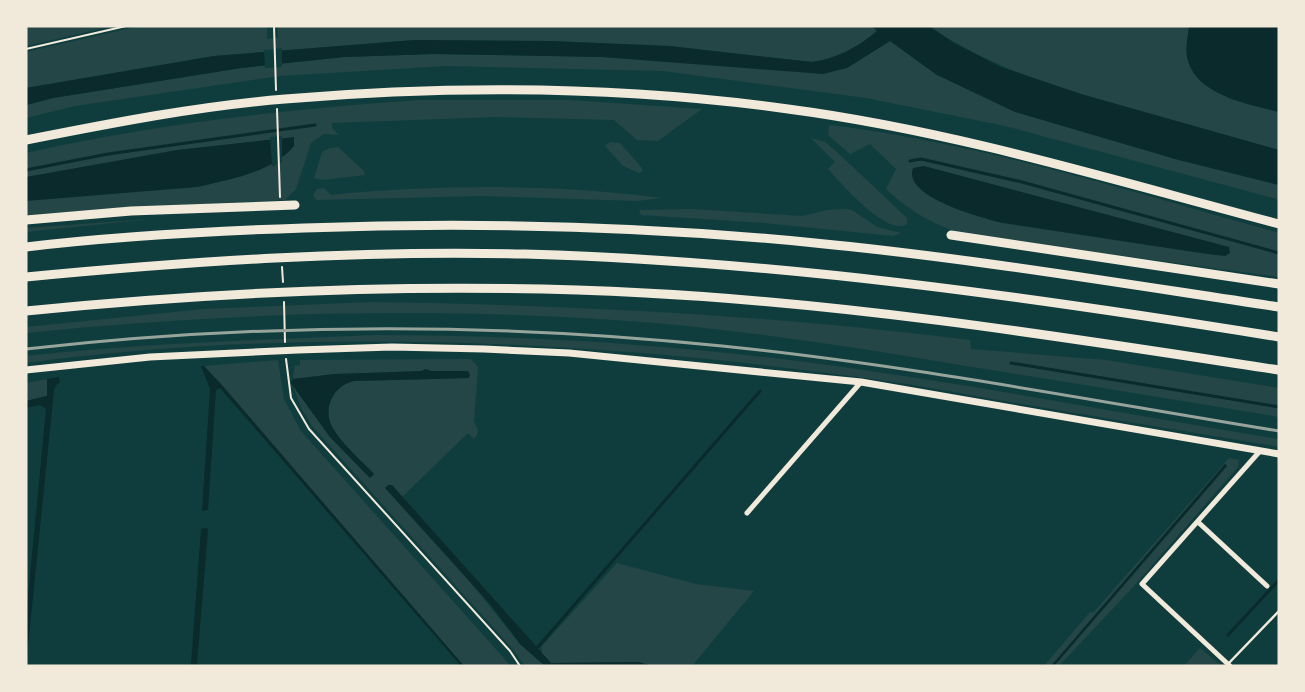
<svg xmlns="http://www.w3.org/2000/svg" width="1305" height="692" viewBox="0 0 1305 692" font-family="'Space Grotesk',sans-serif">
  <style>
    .green { fill: #244646 }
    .water { fill: #0a2a2b }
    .pier { fill: #0f3d3e }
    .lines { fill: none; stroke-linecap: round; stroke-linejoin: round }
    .stream { stroke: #0a2a2b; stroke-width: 3 }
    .path { stroke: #f1e9da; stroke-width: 2 }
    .service { stroke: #f1e9da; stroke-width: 2.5 }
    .minor { stroke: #f1e9da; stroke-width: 5 }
    .secondary { stroke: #f1e9da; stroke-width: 7 }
    .motorway { stroke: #f1e9da; stroke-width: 9 }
    .rail { stroke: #97a49c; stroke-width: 3 }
  </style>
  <rect width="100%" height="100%" fill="#0f3d3e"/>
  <path class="green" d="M26 26H113L26 46Z
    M139 26H267V39L278 38V26H872L877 31C859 47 836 59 812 62L669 46 549 41 415 40 214 56 26 88V52Z
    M929 26H1189L1187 58 1230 99 1279 112V150C1232 138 1186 125 1139 111 1064 90 994 70 929 26Z
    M890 41 937 75 1175 159 1279 185V202L1277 199 1005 126 866 98 663 71 445 66 280 76 75 106 26 118V105L53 98 241 68 344 57 434 54 602 57 848 67Z
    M419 100H570L702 109 658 141 637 140 614 120 495 117 332 123V128L339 135 324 134 311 143 296 189 285 200 100 209 26 216V153C156 124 287 109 419 100Z
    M829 125C982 143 1131 192 1279 233V277L969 235C937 227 910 212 886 189L896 169 870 144 850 154 828 135Z
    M811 138 825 142 837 152 907 218V224C888 238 840 182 828 169L835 162Z
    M610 142 620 143 642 168V172L639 173 623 166 605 146Z
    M338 147 364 171 365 175 323 180 314 178 322 152 330 148Z
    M324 188 331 195C436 184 559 184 662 198L637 201 482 196 316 200 313 195 317 189Z
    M691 209 802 216 827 210 845 209 852 210 877 227 901 233 893 236 764 223 641 215 639 210Z
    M152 219 26 232V228Z
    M372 302C572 305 771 315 970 340L971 349 1106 360 1279 388V417C1177 400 1075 383 972 367 854 347 735 328 614 320 418 307 222 313 26 333V327L204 309Z
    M376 335C509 335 641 343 773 358 942 378 1110 412 1279 439V447C1189 432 1100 417 1010 402 964 394 919 385 873 379 592 340 307 326 26 363V356C142 343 259 340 376 335Z
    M471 359 478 367 474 421C477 429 481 431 474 439L468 433 402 497 392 485 520 644 545 666H525L511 647 312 426 301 408 293 386 330 437 370 478 374 474C361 460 343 446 334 430 321 411 332 386 354 381L469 378 468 371 335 374 293 379 295 365 300 366V360Z
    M278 360 284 399 301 431 511 666H464L204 366Z
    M47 379V396L26 401V383Z
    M1229 458 1239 460 1238 467 1135 585 1059 666H1054L1227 466 1225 464 1051 666H1044L1090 612 1093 613Z
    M617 563 696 584 754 591 692 666H651L639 662 551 663 542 654V646Z
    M1200 648 1222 666H1184Z"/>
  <path class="water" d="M872 26H929L952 42 1001 67 1081 94 1279 150V185L1175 159 1015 112 937 75 890 41 847 68 823 74 602 57 434 54 344 57 241 68 53 98 26 105V88L214 56 415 40 549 41 669 46 812 62C836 59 858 47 877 31Z
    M1189 26H1279V112C1248 104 1194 95 1187 57 1185 48 1188 35 1189 26Z
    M294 137V146C271 173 230 179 197 187L26 201V177L177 150Z
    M924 166 1229 247 1230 253 1225 256 1207 254 1003 223C983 218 902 197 913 168Z
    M201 366H204L221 384 464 666H461L220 388 216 390 208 510 202 511 210 389Z
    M426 369 431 371H468L470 375 469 378 354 381C332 386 321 411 334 430 344 446 361 460 374 474L370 478 330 437 291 383 293 379 335 374 421 371Z
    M59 377 60 383 56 385 54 390 26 666V617L46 409 40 405 26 408V401L47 396V379Z
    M1225 464 1227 466 1054 666H1051Z
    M388 485H392L551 663 639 662 652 666H545L520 644 490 604 385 488Z
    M205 528 208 529 197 665 191 664 201 529Z"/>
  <path class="pier" d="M282 48V67L265 68 264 50Z
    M282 136V162L272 167 270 137Z"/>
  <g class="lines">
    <path class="stream" d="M910 161 921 159 1022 182 1279 253
      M26 170 108 154 315 125
      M1011 363 1279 407
      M1228 635 1279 580
      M537 648 760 391"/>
    <path class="path" d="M274 26 276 90
      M26 49 126 26
      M277 109 280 197
      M282 267 283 282
      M284 302 285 342
      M286 359 291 398 309 429 510 651 520 666"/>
    <path class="service" d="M1228 664 1279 611"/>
    <path class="minor" d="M747 513 861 382
      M1198 522 1267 586
      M1230 666 1142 584 1260 451"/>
    <path class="secondary" d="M26 370 150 357 298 350 392 347 484 349 569 353 861 382 1279 454"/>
    <path class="motorway" d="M26 140C112 123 198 106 285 99 452 85 622 86 788 109 955 131 1116 181 1279 224
      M26 220 131 211 295 205
      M951 235 1279 284
      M26 247C118 236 211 231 304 228 474 222 646 226 815 243 970 258 1125 284 1279 307
      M26 277C192 261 358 250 525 254 778 261 1030 297 1279 337
      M26 311C235 290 436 282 645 293 858 304 1069 338 1279 370"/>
    <path class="rail" d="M26 349C257 323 491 322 722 346 908 365 1094 401 1279 431"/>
  </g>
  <rect width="1305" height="692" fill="none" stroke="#f1e9da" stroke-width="55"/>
</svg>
